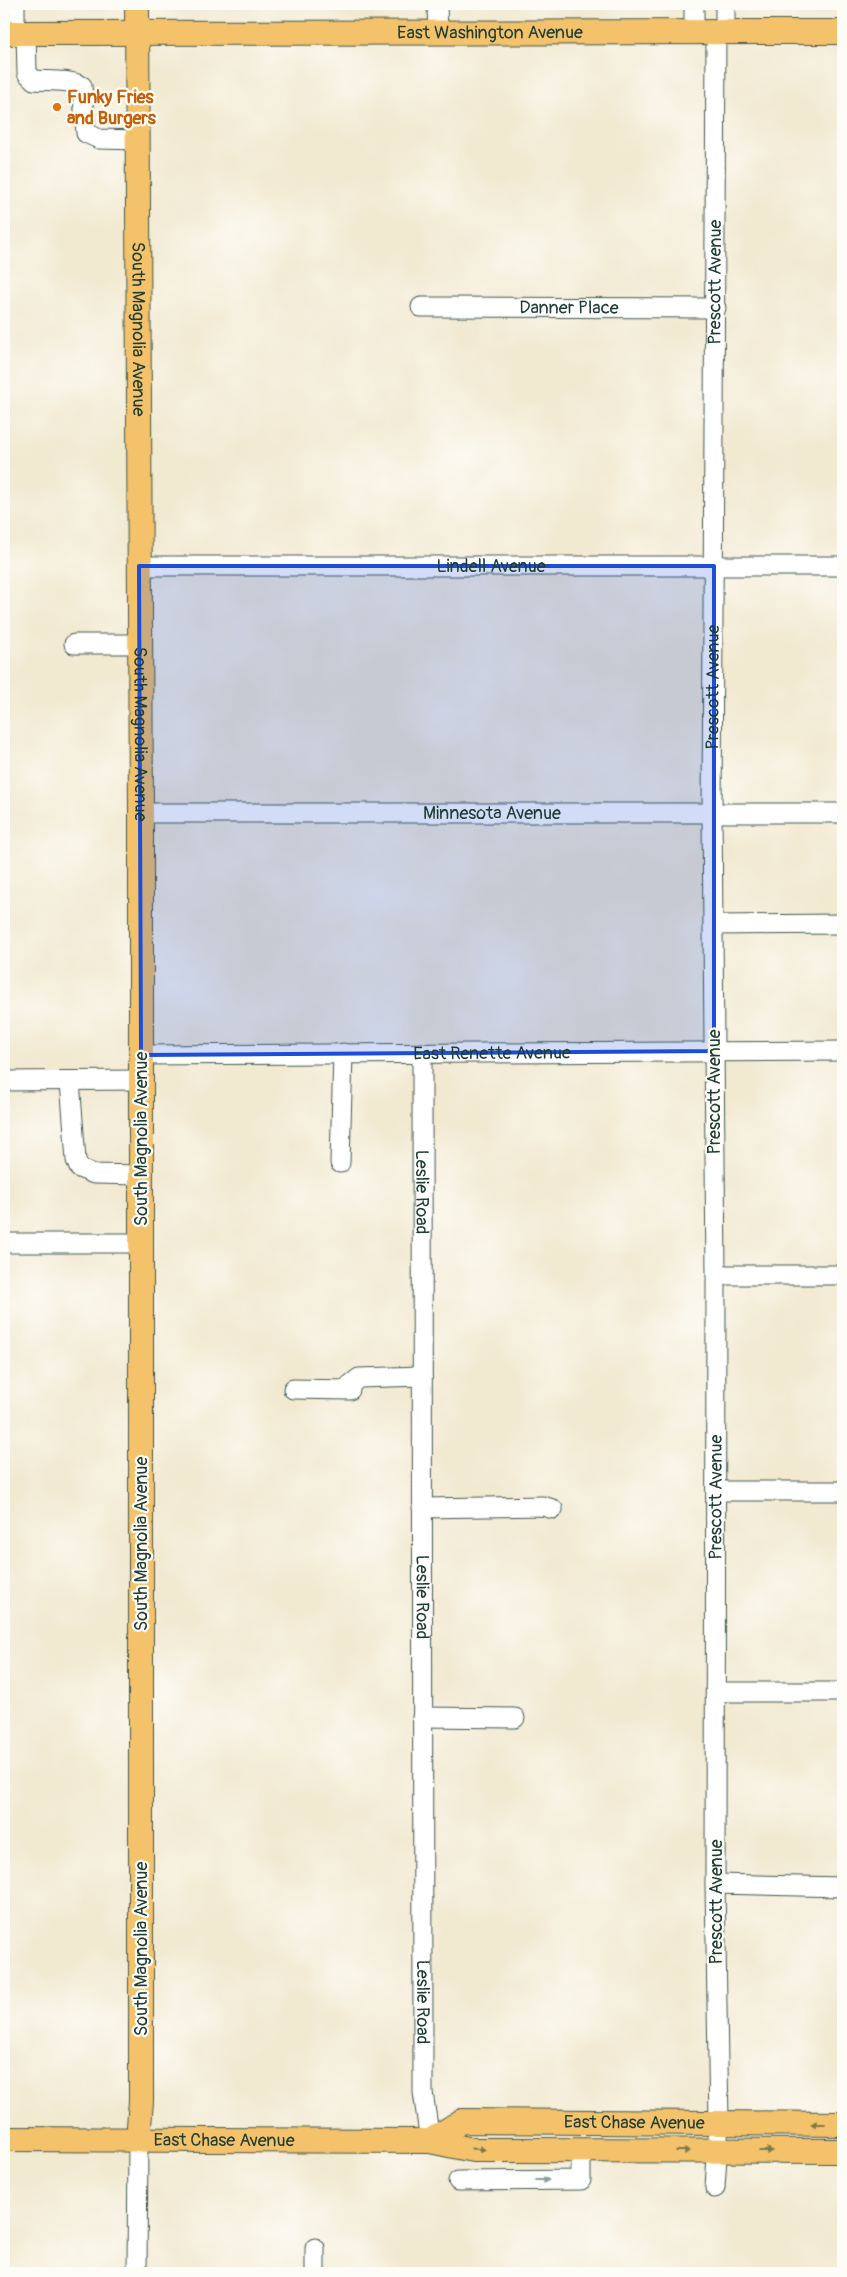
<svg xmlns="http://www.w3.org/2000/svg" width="847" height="2277" viewBox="0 0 847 2277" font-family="Pangolin,sans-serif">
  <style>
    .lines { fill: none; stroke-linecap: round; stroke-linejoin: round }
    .minor-casing { stroke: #3f574c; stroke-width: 21 }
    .major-casing { stroke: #3f574c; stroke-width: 26 }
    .minor { stroke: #fff; stroke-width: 19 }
    .major { stroke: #f4c26a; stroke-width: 24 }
    .oneway { fill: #7f794c }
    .oneway2 { fill: #8f9e9a }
    .marked { fill: #1d4ed8; fill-opacity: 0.2; stroke: #1d4ed8; stroke-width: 4; stroke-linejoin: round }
    .food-dot { fill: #e8710a; stroke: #fdfcf7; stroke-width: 2 }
    .labels { text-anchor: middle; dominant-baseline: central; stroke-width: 4.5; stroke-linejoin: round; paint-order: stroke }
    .street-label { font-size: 18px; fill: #1f3d34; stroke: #fdfcf7 }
    .food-label { font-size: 18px; font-weight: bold; fill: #c56008; stroke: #fdfcf7; text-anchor: start }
  </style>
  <rect width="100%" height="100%" fill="#fdfcf7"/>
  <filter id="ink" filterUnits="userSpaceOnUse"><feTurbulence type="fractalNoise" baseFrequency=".02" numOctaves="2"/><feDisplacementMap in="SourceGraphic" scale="10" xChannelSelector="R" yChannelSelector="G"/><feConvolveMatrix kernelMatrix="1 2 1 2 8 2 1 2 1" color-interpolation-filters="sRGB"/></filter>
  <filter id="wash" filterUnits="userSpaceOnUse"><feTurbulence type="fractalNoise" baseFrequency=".0096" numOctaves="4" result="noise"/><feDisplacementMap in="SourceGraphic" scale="20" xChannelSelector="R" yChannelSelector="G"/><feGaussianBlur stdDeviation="1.12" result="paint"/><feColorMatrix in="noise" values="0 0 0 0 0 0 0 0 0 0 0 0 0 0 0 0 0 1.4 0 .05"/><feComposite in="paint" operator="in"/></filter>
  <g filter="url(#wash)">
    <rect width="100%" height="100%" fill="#f2e9d1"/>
  </g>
  <g filter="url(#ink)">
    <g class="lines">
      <defs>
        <g id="minor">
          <path d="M15 4V33"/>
          <path d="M437 4 438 34"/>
          <path d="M694 4V33"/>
          <path d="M725 4V33"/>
          <path d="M26 33 27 73 34 80C49 81 68 79 82 86L86 133 99 139 138 140"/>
          <path id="s1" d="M421 307 716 308"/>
          <path id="s2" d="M139 566H843"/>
          <path d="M74 644H139"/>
          <path id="s3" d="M141 813H843"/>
          <path d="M713 925 843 924"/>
          <path id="s4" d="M422 1053 423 2092 430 2141"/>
          <path id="s5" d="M141 1055 843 1051"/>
          <path d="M4 1081 141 1080"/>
          <path d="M70 1081 76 1160 79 1168 94 1174 141 1175"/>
          <path d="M340 1163 343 1053"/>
          <path d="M4 1243H141"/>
          <path d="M716 1275H843"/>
          <path d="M293 1389 350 1390V1385L359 1378 422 1376"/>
          <path d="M716 1491H843"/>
          <path d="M422 1508 543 1506 553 1509"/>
          <path d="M716 1692H843"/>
          <path d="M422 1717 515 1718"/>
          <path d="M715 1884 843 1887"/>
          <path d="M458 2181 581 2180V2150"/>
          <path id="s6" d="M715 2188 719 2123 715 1884 716 1275 712 813 716 33"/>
          <path d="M315 2248V2273"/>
          <path d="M137 2273 138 2139"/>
        </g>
        <g id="major">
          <path id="s7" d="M137 4 141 813V2101L138 2139"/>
          <path id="s8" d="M4 33 843 32"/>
          <path id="s9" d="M4 2139 430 2141 473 2150 843 2151"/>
          <path id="s10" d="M430 2141 462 2121 843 2124"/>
        </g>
      </defs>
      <use href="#minor" class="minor-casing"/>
      <use href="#major" class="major-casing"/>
      <use href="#minor" class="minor"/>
      <use href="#major" class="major"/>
    </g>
    <defs><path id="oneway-solid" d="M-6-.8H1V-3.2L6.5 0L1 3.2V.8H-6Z" transform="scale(1.25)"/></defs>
    <g class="oneway">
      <use href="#oneway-solid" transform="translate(818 2124) rotate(-180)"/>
      <use href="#oneway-solid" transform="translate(478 2149) rotate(3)"/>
      <use href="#oneway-solid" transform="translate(683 2151)"/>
      <use href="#oneway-solid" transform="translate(766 2151)"/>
    </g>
    <use class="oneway2" href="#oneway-solid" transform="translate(542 2180)"/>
  </g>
  <path class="marked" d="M139 566H714V1051L141 1055Z"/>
  <circle class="food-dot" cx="57" cy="107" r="5"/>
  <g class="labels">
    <g class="street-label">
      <text stroke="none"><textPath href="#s8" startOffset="486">East Washington Avenue</textPath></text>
      <text stroke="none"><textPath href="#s6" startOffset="1906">Prescott Avenue</textPath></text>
      <text stroke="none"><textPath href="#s1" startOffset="148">Danner Place</textPath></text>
      <text stroke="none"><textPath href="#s7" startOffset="325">South Magnolia Avenue</textPath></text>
      <text stroke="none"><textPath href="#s2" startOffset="352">Lindell Avenue</textPath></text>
      <text stroke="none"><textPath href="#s6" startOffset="1501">Prescott Avenue</textPath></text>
      <text stroke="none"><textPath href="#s7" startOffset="730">South Magnolia Avenue</textPath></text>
      <text stroke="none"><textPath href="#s3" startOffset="351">Minnesota Avenue</textPath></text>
      <text stroke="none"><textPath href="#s5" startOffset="351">East Renette Avenue</textPath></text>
      <text transform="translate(714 1092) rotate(-90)">Prescott Avenue</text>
      <text transform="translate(141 1139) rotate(-90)">South Magnolia Avenue</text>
      <text stroke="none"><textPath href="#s4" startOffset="139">Leslie Road</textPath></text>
      <text stroke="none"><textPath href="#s6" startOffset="691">Prescott Avenue</textPath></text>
      <text transform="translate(141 1544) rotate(-90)">South Magnolia Avenue</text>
      <text stroke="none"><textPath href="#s4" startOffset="544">Leslie Road</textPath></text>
      <text transform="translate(716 1902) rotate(-90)">Prescott Avenue</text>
      <text transform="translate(141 1949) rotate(-90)">South Magnolia Avenue</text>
      <text stroke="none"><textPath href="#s4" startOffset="949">Leslie Road</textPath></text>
      <text stroke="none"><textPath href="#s10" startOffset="210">East Chase Avenue</textPath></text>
      <text stroke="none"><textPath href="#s9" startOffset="220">East Chase Avenue</textPath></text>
    </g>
    <g class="food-label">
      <text x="67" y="97">Funky Fries<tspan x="67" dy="21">and Burgers</tspan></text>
    </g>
  </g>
  <rect width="847" height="2277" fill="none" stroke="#fdfcf7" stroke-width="20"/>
</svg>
